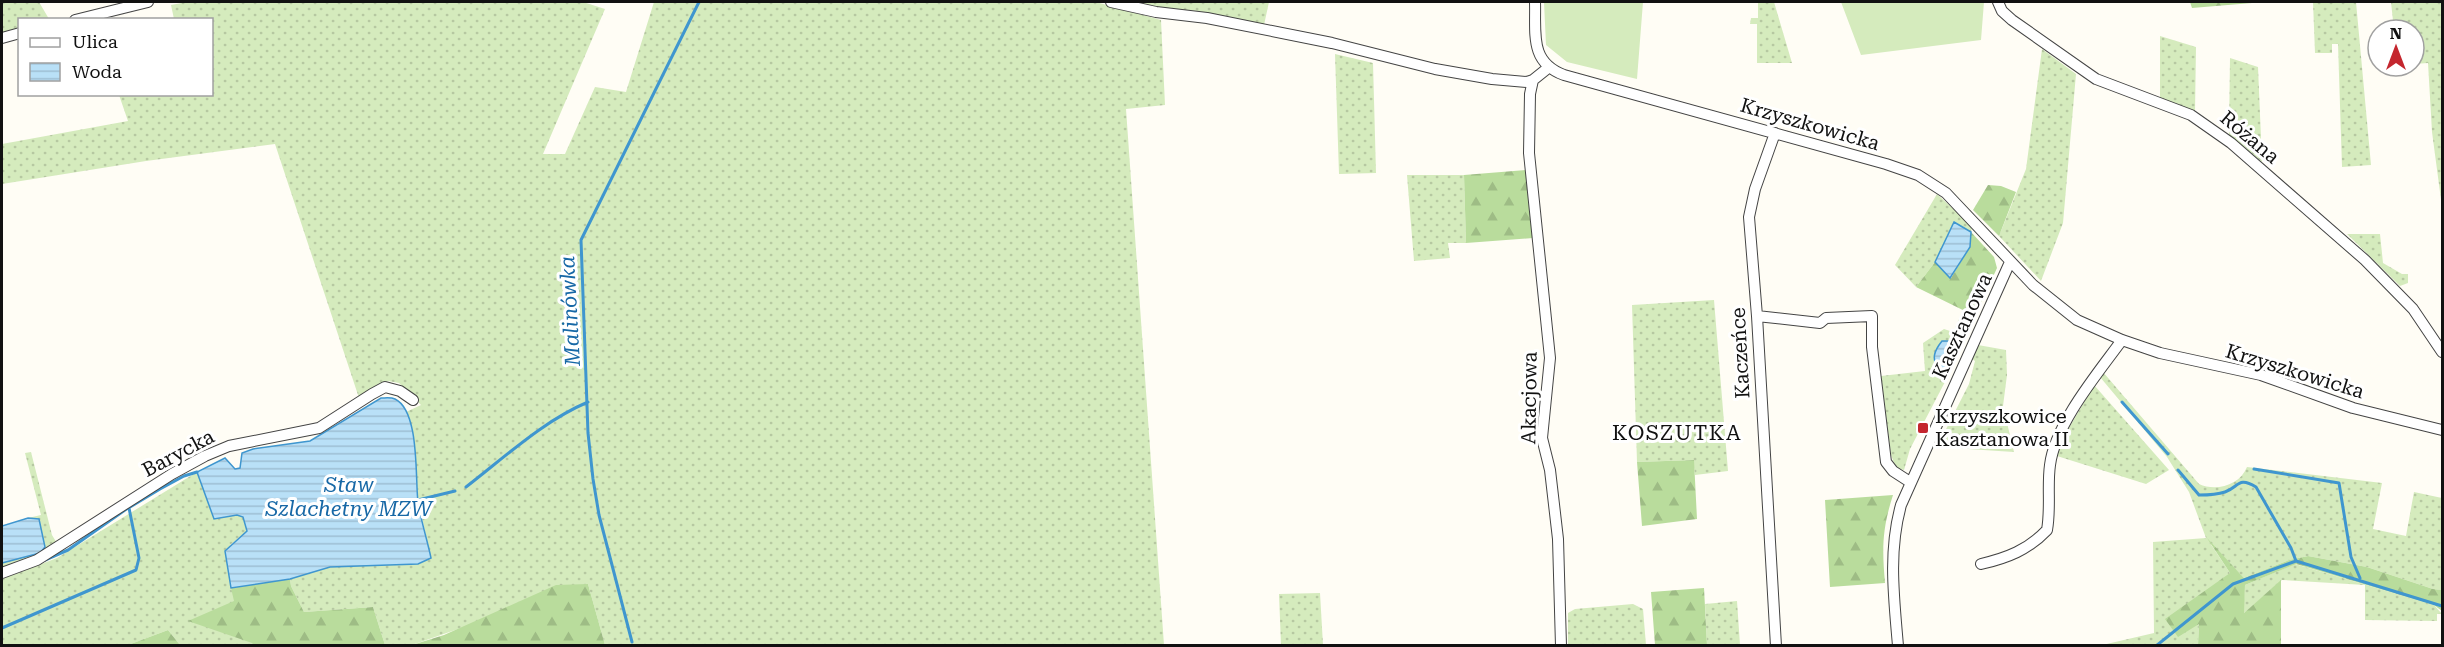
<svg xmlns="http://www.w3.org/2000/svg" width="2444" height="647" viewBox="0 0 2444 647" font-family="'Roboto Serif',serif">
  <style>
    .grass { fill: url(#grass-dots) }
    .forest { fill: url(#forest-firs) }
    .garden { fill: #d5ebbd }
    .water { fill: url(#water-rules); stroke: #3f96cf; stroke-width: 1.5 }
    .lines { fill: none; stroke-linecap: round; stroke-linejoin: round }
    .stream { stroke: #3f96cf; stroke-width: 3 }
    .minor-casing { stroke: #444; stroke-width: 12 }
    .minor { stroke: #fff; stroke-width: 10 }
    .poi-dot { fill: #c4262e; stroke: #fff; stroke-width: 2 }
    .labels { text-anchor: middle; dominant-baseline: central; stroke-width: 6; stroke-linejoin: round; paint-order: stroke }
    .street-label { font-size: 20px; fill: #111; stroke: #fff }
    .poi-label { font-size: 20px; fill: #111; stroke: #fff; text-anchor: start }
    .water-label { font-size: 21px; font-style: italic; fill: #1768a6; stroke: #fff }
    .neighbourhood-label { font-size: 21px; letter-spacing: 1.5px; fill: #111; stroke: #fff }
  </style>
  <defs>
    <pattern id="grass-dots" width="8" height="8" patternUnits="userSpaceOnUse" patternTransform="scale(1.5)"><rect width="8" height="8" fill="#d5ebbd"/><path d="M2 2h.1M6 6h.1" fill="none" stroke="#b6c8a1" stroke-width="1.8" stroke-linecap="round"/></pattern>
    <pattern id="forest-firs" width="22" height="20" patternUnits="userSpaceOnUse" patternTransform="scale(1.5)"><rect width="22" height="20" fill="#b9dc9c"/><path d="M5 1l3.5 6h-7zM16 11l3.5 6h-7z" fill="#9ebc85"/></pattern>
    <pattern id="water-rules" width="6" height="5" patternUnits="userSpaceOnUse" patternTransform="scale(1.5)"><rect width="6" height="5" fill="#b9e0f7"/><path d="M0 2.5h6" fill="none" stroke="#9ebfd3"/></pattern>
  </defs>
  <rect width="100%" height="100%" fill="#fffdf5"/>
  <path class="grass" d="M2 2H39L49 19 20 20 19 31 2 35Z
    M187 2H583L605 9 543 154H565L595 87 626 92 654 2H1096L1161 20 1165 105 1126 109 1164 645H605L588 584 412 645H385L373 607 304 612 291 586 290 579 330 567 372 565 431 558 418 500 414 439 406 412 421 405 399 383 388 381 359 398 275 144 146 161 2 184V144L128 121 119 95 212 94V20L174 19 171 5Z
    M1127 2H1269L1264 25 1198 11 1147 7Z
    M1758 2H1774L1792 63H1757V24H1750L1751 18H1758Z
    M2313 2H2356L2371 165 2342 167 2338 44H2332V53H2315Z
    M2391 2H2442V207L2432 132 2428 63 2414 64V30H2394Z
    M2160 36 2196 47 2195 112 2160 98Z
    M2042 49 2076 74 2063 223 2041 281 1999 236 2026 169Z
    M1335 54 1373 63 1376 173 1339 174Z
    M2230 58 2258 67 2262 162 2229 135Z
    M1407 175H1464L1466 243H1448L1450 258 1414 261Z
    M1937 194 1972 226 1971 232 1954 222 1935 262 1916 287 1895 265Z
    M2347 234H2380L2383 263 2402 274H2408V283L2400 286Z
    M1714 300 1728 471 1695 475 1693 460 1637 462 1632 305Z
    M1963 310 1975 316 1947 378 1910 449 1904 470 1896 468 1891 455 1881 376 1925 371 1923 343 1944 329 1953 332Z
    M1978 345 2006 350 2007 375 2003 406 2014 452 1937 447 1969 384 1975 361 1971 358Z
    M2103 372 2199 484C2216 492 2240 485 2247 467L2382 483 2373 529 2406 536 2414 492 2442 498V590L2433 589 2367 567 2308 556 2289 560 2244 578 2210 543 2230 573 2199 624 2198 645 2098 646 2154 633 2153 542 2206 538 2189 492 2167 457 2100 377Z
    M2094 385 2169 470 2146 484 2057 456 2062 440Z
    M31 452 52 535 58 545 45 553 2 570V563L40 553 39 519 28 518 41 515 25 453Z
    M197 472 214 519 237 515 243 517 247 531 230 545 231 588 253 645H180L168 630 128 645 2 646V579L57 558Z
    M2295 564 2434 605 2442 614H2437V621L2365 620V585L2282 580 2243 614 2245 585Z
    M1320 593 1323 645H1281L1279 594Z
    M1737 601 1740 645H1707L1705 604Z
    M1633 604 1643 609 1646 645H1568V613L1575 609Z"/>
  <path class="forest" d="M2190 2H2264L2192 8Z
    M1526 170 1533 238 1466 243 1464 175Z
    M1988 185 2001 186 2016 192 1999 236 1973 210Z
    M1971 232 1994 257 1997 268 1975 316 1916 287 1935 262 1951 278 1970 247Z
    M1694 460 1697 519 1642 526 1637 462Z
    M1893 495C1882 529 1882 549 1885 583L1830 587 1825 500Z
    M2207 538 2244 578 2289 560 2308 556 2367 567 2433 589 2442 590V611L2434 605 2296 564 2245 585 2244 613 2281 580V645H2198L2199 624 2178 637 2165 619 2230 573Z
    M290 579 291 586 304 612 373 607 385 645H253L252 643 188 621 234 601 231 588Z
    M588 584 605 645H412L444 635 556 585Z
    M1704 588 1707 645H1655L1651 592Z
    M168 630 180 645H128Z"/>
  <path class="garden" d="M1544 2H1643L1637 79 1567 62 1546 45Z
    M1841 2H1984L1981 40 1861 55Z"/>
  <path class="water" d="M1954 222 1971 232 1970 247 1950 278 1935 262Z
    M1942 341H1952L1958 344 1956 359 1947 370H1939C1931 359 1934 351 1942 341Z
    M381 398C385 398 391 397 395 399 420 411 415 479 418 502 421 521 427 539 431 558L418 564 330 567 290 579 231 588 225 551 247 531 243 517 237 515 214 519 197 472 225 458 235 469 240 468 242 453 253 449 310 441Z
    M28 518 39 519 45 547 40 553 2 563V526Z"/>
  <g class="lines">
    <path class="stream" d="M2122 402 2168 454
      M2254 469 2339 483 2351 557 2360 578
      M2178 470 2199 495C2208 495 2216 495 2225 492 2239 487 2238 476 2256 487L2291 548 2296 561
      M466 487C505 457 543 421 588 402
      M418 500 455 491
      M45 560 68 550 125 510 160 489 184 476 197 472
      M2 628 136 570 139 558 129 508
      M632 642 599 515 593 479 588 433 581 240 699 2
      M2156 646 2233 584 2296 561 2442 606"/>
    <defs>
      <path id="minor" d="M1111 2 1156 12 1207 18 1332 43 1435 69 1492 79 1527 82 1533 80 1548 68
        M1535 2C1536 33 1529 62 1564 75L1886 164 1918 175 1946 193 2033 285 2077 320 2122 340 2160 353 2261 375 2353 408 2442 430
        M1998 2 2002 11 2012 20 2096 79 2191 115 2231 143 2365 260 2413 309 2442 352
        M75 20 148 2
        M2 38 20 33
        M1533 80 1530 94 1529 153 1550 358 1542 438 1550 470 1558 539 1561 646
        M1775 133 1755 189 1749 217 1757 316 1776 646
        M1757 316 1820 323 1826 318 1872 316V347L1886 462 1893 471 1910 482
        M1981 564C2007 558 2028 550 2047 530 2051 508 2047 486 2050 465 2055 424 2098 373 2122 340
        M2 573 37 560 172 474 205 456 229 446 319 428 372 394 385 387 400 391 413 400
        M1898 646C1894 598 1888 552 1901 505L2010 262"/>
    </defs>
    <use href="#minor" class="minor-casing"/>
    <use href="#minor" class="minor"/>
  </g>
  <rect class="poi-dot" x="1917" y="422" width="12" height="12" rx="3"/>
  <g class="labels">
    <g class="street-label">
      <text transform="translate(1810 124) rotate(16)">Krzyszkowicka</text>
      <text transform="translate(2250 137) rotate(40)">Różana</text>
      <text transform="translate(1962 326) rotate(-65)">Kasztanowa</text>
      <text transform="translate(1740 353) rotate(-93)">Kaczeńce</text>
      <text transform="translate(2295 371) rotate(17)">Krzyszkowicka</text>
      <text transform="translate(1529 398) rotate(-89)">Akacjowa</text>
      <text transform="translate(178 453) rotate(-28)">Barycka</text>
    </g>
    <g class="poi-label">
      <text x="1935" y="416">Krzyszkowice<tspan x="1935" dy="23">Kasztanowa II</tspan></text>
    </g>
    <g class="water-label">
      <text transform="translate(570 311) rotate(-93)">Malinówka</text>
      <text x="349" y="485">Staw<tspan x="349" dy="24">Szlachetny MZW</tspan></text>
    </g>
    <g class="neighbourhood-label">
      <text x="1677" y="433">KOSZUTKA</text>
    </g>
  </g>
  <rect width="2444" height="647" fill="none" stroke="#111111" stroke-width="6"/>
  <rect x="18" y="18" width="195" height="78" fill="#ffffff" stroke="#a0a0a0" stroke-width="1.5"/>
  <rect x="30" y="38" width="30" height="9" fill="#ffffff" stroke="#a0a0a0" stroke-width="1.5"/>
  <text x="72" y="48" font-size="18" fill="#111111">Ulica</text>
  <rect x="30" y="63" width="30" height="18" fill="url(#water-rules)" stroke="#a0a0a0" stroke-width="1.5"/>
  <text x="72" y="78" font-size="18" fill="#111111">Woda</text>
  <g transform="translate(2396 48)"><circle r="28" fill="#ffffff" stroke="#a0a0a0" stroke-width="1.5"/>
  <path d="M0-4.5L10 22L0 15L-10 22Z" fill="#c4262e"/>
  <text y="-9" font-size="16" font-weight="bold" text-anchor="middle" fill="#111111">N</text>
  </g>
</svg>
